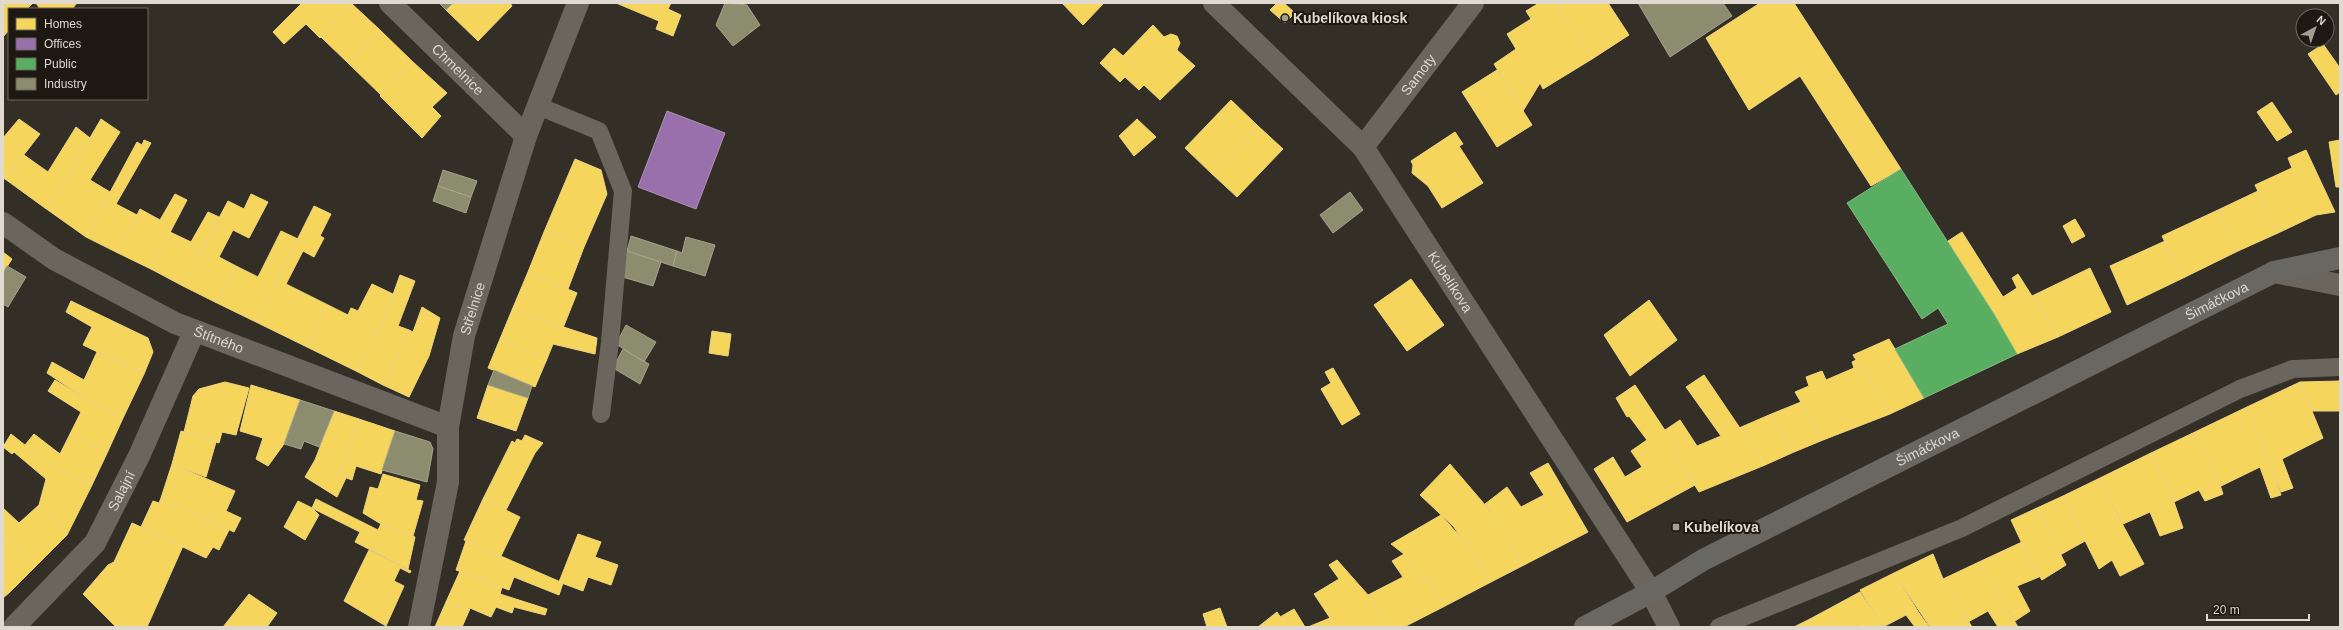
<svg xmlns="http://www.w3.org/2000/svg" width="2343" height="630" viewBox="0 0 2343 630" font-family="Helvetica,sans-serif">
  <style>
    .homes { fill: #f6d55c; stroke: #efd67e }
    .offices { fill: #9970ab; stroke: #ae90b6 }
    .public { fill: #5aae61; stroke: #82bb82 }
    .industry { fill: #8c8c6e; stroke: #a5a38b }
    .lines { fill: none; stroke-linecap: round; stroke-linejoin: round }
    .lane { stroke: #6a655d; stroke-width: 18 }
    .street { stroke: #6a655d; stroke-width: 22 }
    .secondary { stroke: #686762; stroke-width: 22 }
    .poi-dot { fill: #a39e94; stroke: #1d1912; stroke-width: 1.5 }
    .labels { text-anchor: middle; dominant-baseline: central; stroke-width: 4; stroke-linejoin: round; paint-order: stroke }
    .poi-label { font-size: 14px; font-weight: bold; fill: #dfd9cf; stroke: #1d1912; text-anchor: start }
    .street-label { font-size: 14px; fill: #dfd9cf; stroke: #1d1912 }
  </style>
  <rect width="100%" height="100%" fill="#342f26"/>
  <path class="homes" d="M3 3H33L27 9H9Z
    M36 3H58L66 9H40Z
    M58 3H77L72 9H66Z
    M302 3H351L320 38 306 24 284 44 273 32Z
    M351 3 380 30 348 63 321 37Z
    M453 3H510L512 6 478 41 446 10Z
    M616 3H671L668 9 681 15 673 36 656 29 659 21Z
    M1062 3H1104L1083 25Z
    M1277 3H1284L1295 13 1285 23 1270 10Z
    M1539 3H1556L1592 59 1543 89 1540 83 1523 111 1494 64 1516 49 1507 34 1531 19 1526 11Z
    M1556 3H1608L1629 35 1592 59Z
    M1760 3H1794L1901 169 1871 186 1800 76 1749 110 1706 38Z
    M3 4 9 9V30L3 37Z
    M1153 25 1164 37 1171 34 1177 36 1180 43 1177 50 1195 66 1160 100 1144 85 1139 90 1125 77 1120 82 1100 63 1114 48 1123 56Z
    M380 30 413 62 381 95 348 63Z
    M2323 44 2340 68V92L2336 95 2308 54Z
    M413 62 447 93 432 107 441 116 422 138 380 96Z
    M1497 70 1532 125 1497 147 1462 92Z
    M1231 100 1257 125 1211 173 1185 148Z
    M2272 102 2292 132 2277 141 2257 112Z
    M19 119 40 134 5 179 3 178V138Z
    M101 119 120 132 90 180 110 192 86 237 45 208 63 184Z
    M1137 119 1156 137 1134 156 1119 136Z
    M1257 125 1283 149 1237 197 1211 173Z
    M76 127 90 138 63 184 45 208 5 179 24 155 48 172Z
    M1455 132 1463 144 1459 146 1483 183 1442 208 1428 186 1412 173 1413 165 1411 161Z
    M144 140 151 143 116 204 137 215 118 253 86 237 137 142 142 145Z
    M2340 140V187H2336L2329 142Z
    M2306 150 2335 212 2316 215 2278 233 2255 185 2292 168 2288 158Z
    M575 159 601 170 607 194 584 247 544 232Z
    M2258 191 2278 233 2238 251 2218 210Z
    M175 194 187 200 151 269 118 253 140 209 160 220Z
    M251 194 268 202 249 238 233 230 219 257 236 266 217 303 183 286 228 201 244 209Z
    M314 206 331 214 320 236 324 238 314 257 303 251 286 284 328 305 307 347 256 322Z
    M2218 210 2238 251 2183 278 2162 236Z
    M208 212 219 217 183 286 151 269 170 232 191 242Z
    M2075 219 2085 236 2072 243 2063 226Z
    M281 231 298 239 256 322 217 303 236 266 258 277Z
    M544 232 584 247 568 289 528 272Z
    M1962 232 2003 297 2017 288 2012 278 2018 274 2058 337 2017 354 1948 241Z
    M2165 241 2183 278 2127 305 2110 266Z
    M3 252 12 259 3 273Z
    M2090 268 2111 312 2058 337 2032 296Z
    M528 272 577 293 563 328 512 310Z
    M400 275 415 281 398 326 409 330 383 385 356 371 378 330 380 331Z
    M1411 279 1444 325 1407 351 1374 305Z
    M372 284 393 294 380 331 378 330 356 371 307 347 328 305 348 315 351 308 358 311Z
    M1649 300 1677 340 1630 376 1604 335Z
    M71 301 148 338 153 352 144 374 83 345 92 327 66 312Z
    M422 307 440 318 429 356 409 397 383 385 409 330 413 332Z
    M512 310 597 338 595 354 553 344 547 359 500 339Z
    M712 331 731 334 728 356 709 353Z
    M500 339 547 359 535 387 488 368Z
    M1889 339 1924 398 1890 414 1853 355Z
    M97 352 144 374 123 418 86 399 47 373 52 362 84 380Z
    M1856 360 1890 414 1823 440 1795 392 1809 386 1806 377 1822 371 1826 380 1854 368 1852 362Z
    M1333 368 1360 414 1342 425 1321 389 1331 383 1325 372Z
    M1704 375 1765 465 1699 492 1673 450 1676 447 1665 430 1680 420 1697 446 1721 436 1686 387Z
    M55 380 86 399 123 418 108 451 70 434 81 412 48 391Z
    M2340 381V411H2312L2300 382Z
    M225 382 249 388 236 435 222 432 219 443 184 432 193 396 199 389Z
    M2300 382 2323 438 2282 459 2293 488 2281 492 2247 407Z
    M251 385 300 400 284 444 268 466 256 459 263 438 240 431Z
    M488 385 528 398 516 431 477 418Z
    M1635 385 1676 447 1673 450 1695 485 1627 522 1594 469 1613 457 1625 477 1642 467 1631 451 1647 440 1629 416 1627 417 1616 398Z
    M1801 402 1823 440 1794 452 1769 415Z
    M2247 407 2271 466 2281 495 2271 498 2260 467 2221 486 2195 432Z
    M334 411 359 419 339 475 346 478 337 497 305 477 315 460Z
    M1769 415 1794 452 1765 465 1739 428Z
    M359 419 395 431 381 474 356 466 352 480 339 475Z
    M181 431 216 442 206 477 172 464Z
    M2195 432 2219 482 2223 494 2205 501 2199 490 2174 502 2151 453Z
    M11 434 54 468 92 485 67 535 39 505 46 479 14 452 12 454 3 447Z
    M34 434 60 454 70 434 108 451 92 485 54 468 25 445Z
    M525 435 543 443 535 453 506 510 483 499 512 441 515 443 517 439 522 441Z
    M2151 453 2174 502 2183 528 2160 536 2150 512 2123 524 2098 479Z
    M1548 463 1588 532 1522 566 1498 520 1485 504 1507 487 1521 507 1544 495 1530 473Z
    M172 464 235 491 226 511 241 518 234 532 161 498Z
    M1450 464 1498 520 1522 566 1489 583 1454 527 1420 495Z
    M383 474 420 485 416 500 423 501 413 536 386 527 363 513 370 487 378 489Z
    M2098 479 2144 564 2120 576 2112 560 2099 569 2063 496Z
    M2063 496 2085 541 2060 555 2037 508Z
    M161 498 229 530 219 550 213 547 206 558 141 527 153 501 159 503Z
    M316 499 378 530 381 524 415 537 408 569 355 542 360 532 312 508Z
    M483 499 520 517 500 558 464 540Z
    M298 501 312 508 319 515 305 540 284 527Z
    M39 505 67 535 36 566 3 534V508L19 523Z
    M2037 508 2066 565 2042 580 2034 569 2011 520Z
    M1441 515 1463 540 1489 583 1445 606 1429 577 1423 580 1404 554 1391 544Z
    M132 523 183 546 147 627H116L83 594 108 565 114 562Z
    M3 534 36 566 10 592 3 585Z
    M578 534 601 542 595 557 618 565 611 585 588 577 583 591 559 582Z
    M466 541 563 583 559 595 514 577 509 590 456 570Z
    M2022 542 2039 577 2017 586 2030 611 2015 621 1994 587 1992 588 1979 562Z
    M369 550 411 571 410 573 400 568 394 581 404 586 386 626 344 601Z
    M1404 554 1423 580 1429 577 1445 606 1404 627H1390L1368 595 1403 577 1392 561Z
    M1933 554 1943 579 1972 627H1930L1894 573Z
    M1337 560 1368 595 1390 627H1336L1314 594 1339 579 1329 565Z
    M1979 562 1992 588 1994 587 2018 627H1998L1988 611 1968 622 1943 579Z
    M460 571 502 587 500 594 547 609 545 615 514 607 512 613 496 607 491 617 470 608 469 611 446 602Z
    M1894 573 1919 613 1929 627H1915L1906 615 1883 627 1860 590Z
    M3 585 10 592 3 598Z
    M1860 592 1883 627H1860L1858 625 1855 627H1814L1810 619Z
    M249 594 277 613 267 627H223Z
    M446 602 469 611 462 627H435Z
    M1220 608 1227 627H1207L1203 614Z
    M1294 609 1305 627H1287L1280 617Z
    M1277 612 1287 627H1258Z
    M1330 618 1336 627H1308Z
    M1810 619 1814 627H1794Z"/>
  <path class="offices" d="M667 111 725 133 696 209 638 187Z"/>
  <path class="public" d="M1901 169 1994 314 2017 354 1924 398 1895 349 1948 324 1938 308 1922 319 1847 203Z"/>
  <path class="industry" d="M439 3H453L446 10Z
    M725 3 747 5 760 25 733 46 716 25Z
    M1638 3H1723L1732 16 1670 57Z
    M443 170 477 181 471 197 438 186Z
    M438 186 471 197 466 213 433 201Z
    M1350 192 1363 210 1333 233 1320 215Z
    M631 236 677 251 673 266 627 251Z
    M686 237 715 245 705 276 673 266 677 251 682 253Z
    M627 251 661 262 653 286 619 276Z
    M7 266 26 277 8 307 3 304V273Z
    M626 325 656 342 644 362 616 344Z
    M623 349 649 364 640 384 613 368Z
    M494 370 532 386 528 398 488 385Z
    M300 400 334 411 319 447 304 441 301 449 284 444Z
    M395 431 430 442 433 449 427 482 382 470Z"/>
  <g class="lines">
    <path class="lane" d="M538 106 599 131 623 191 610 342 601 414
      M1719 627 1962 528 2240 389 2293 369 2340 367"/>
    <g class="street">
      <path id="s1" d="M390 3 526 136"/>
      <path id="s2" d="M1214 3 1363 147 1651 592 1669 627"/>
      <path id="s3" d="M1363 147 1473 3"/>
      <path id="s4" d="M3 223 54 259 175 323 448 427"/>
      <path d="M2274 272 2340 285"/>
      <path id="s5" d="M14 627 95 543 139 456 194 332"/>
      <path id="s6" d="M419 627 448 482V427L464 336 526 136 578 3"/>
    </g>
    <path class="secondary" id="s7" d="M1585 627 1651 592 1703 560 2274 272 2340 258"/>
  </g>
  <g class="poi-dot">
    <circle cx="1285" cy="18" r="4"/>
    <rect x="1672" y="523" width="8" height="8" rx="2"/>
  </g>
  <g class="labels">
    <g class="poi-label">
      <text x="1293" y="18">Kubelíkova kiosk</text>
      <text x="1684" y="527">Kubelíkova</text>
    </g>
    <g class="street-label">
      <text stroke="none"><textPath href="#s1" startOffset="95">Chmelnice</textPath></text>
      <text stroke="none"><textPath href="#s3" startOffset="91">Samoty</textPath></text>
      <text stroke="none"><textPath href="#s2" startOffset="368">Kubelíkova</textPath></text>
      <text stroke="none"><textPath href="#s7" startOffset="711">Šimáčkova</textPath></text>
      <text stroke="none"><textPath href="#s6" startOffset="324">Střelnice</textPath></text>
      <text stroke="none"><textPath href="#s4" startOffset="246">Štítného</textPath></text>
      <text stroke="none"><textPath href="#s7" startOffset="387">Šimáčkova</textPath></text>
      <text stroke="none"><textPath href="#s5" startOffset="175">Salajní</textPath></text>
    </g>
  </g>
  <rect width="2343" height="630" fill="none" stroke="#dfd9cf" stroke-width="8"/>
  <rect x="8" y="8" width="140" height="92" fill="#1d1912" stroke="#6b665e"/>
  <rect x="16" y="18" width="20" height="12" fill="#f6d55c" stroke="#6b665e"/>
  <text x="44" y="28" font-size="12" fill="#dfd9cf">Homes</text>
  <rect x="16" y="38" width="20" height="12" fill="#9970ab" stroke="#6b665e"/>
  <text x="44" y="48" font-size="12" fill="#dfd9cf">Offices</text>
  <rect x="16" y="58" width="20" height="12" fill="#5aae61" stroke="#6b665e"/>
  <text x="44" y="68" font-size="12" fill="#dfd9cf">Public</text>
  <rect x="16" y="78" width="20" height="12" fill="#8c8c6e" stroke="#6b665e"/>
  <text x="44" y="88" font-size="12" fill="#dfd9cf">Industry</text>
  <g transform="translate(2315 28) rotate(40)"><circle r="19" fill="#1d1912" stroke="#6b665e"/>
  <path d="M0-3L7 15L0 10L-7 15Z" fill="#a39e94"/>
  <text y="-6" font-size="11" font-weight="bold" text-anchor="middle" fill="#dfd9cf">N</text>
  </g>
  <path d="M2207 614v6h102v-6" fill="none" stroke="#dfd9cf" stroke-width="2"/>
  <text x="2213" y="614" font-size="12" fill="#dfd9cf" stroke="#1d1912" stroke-width="3" paint-order="stroke">20 m</text>
</svg>
